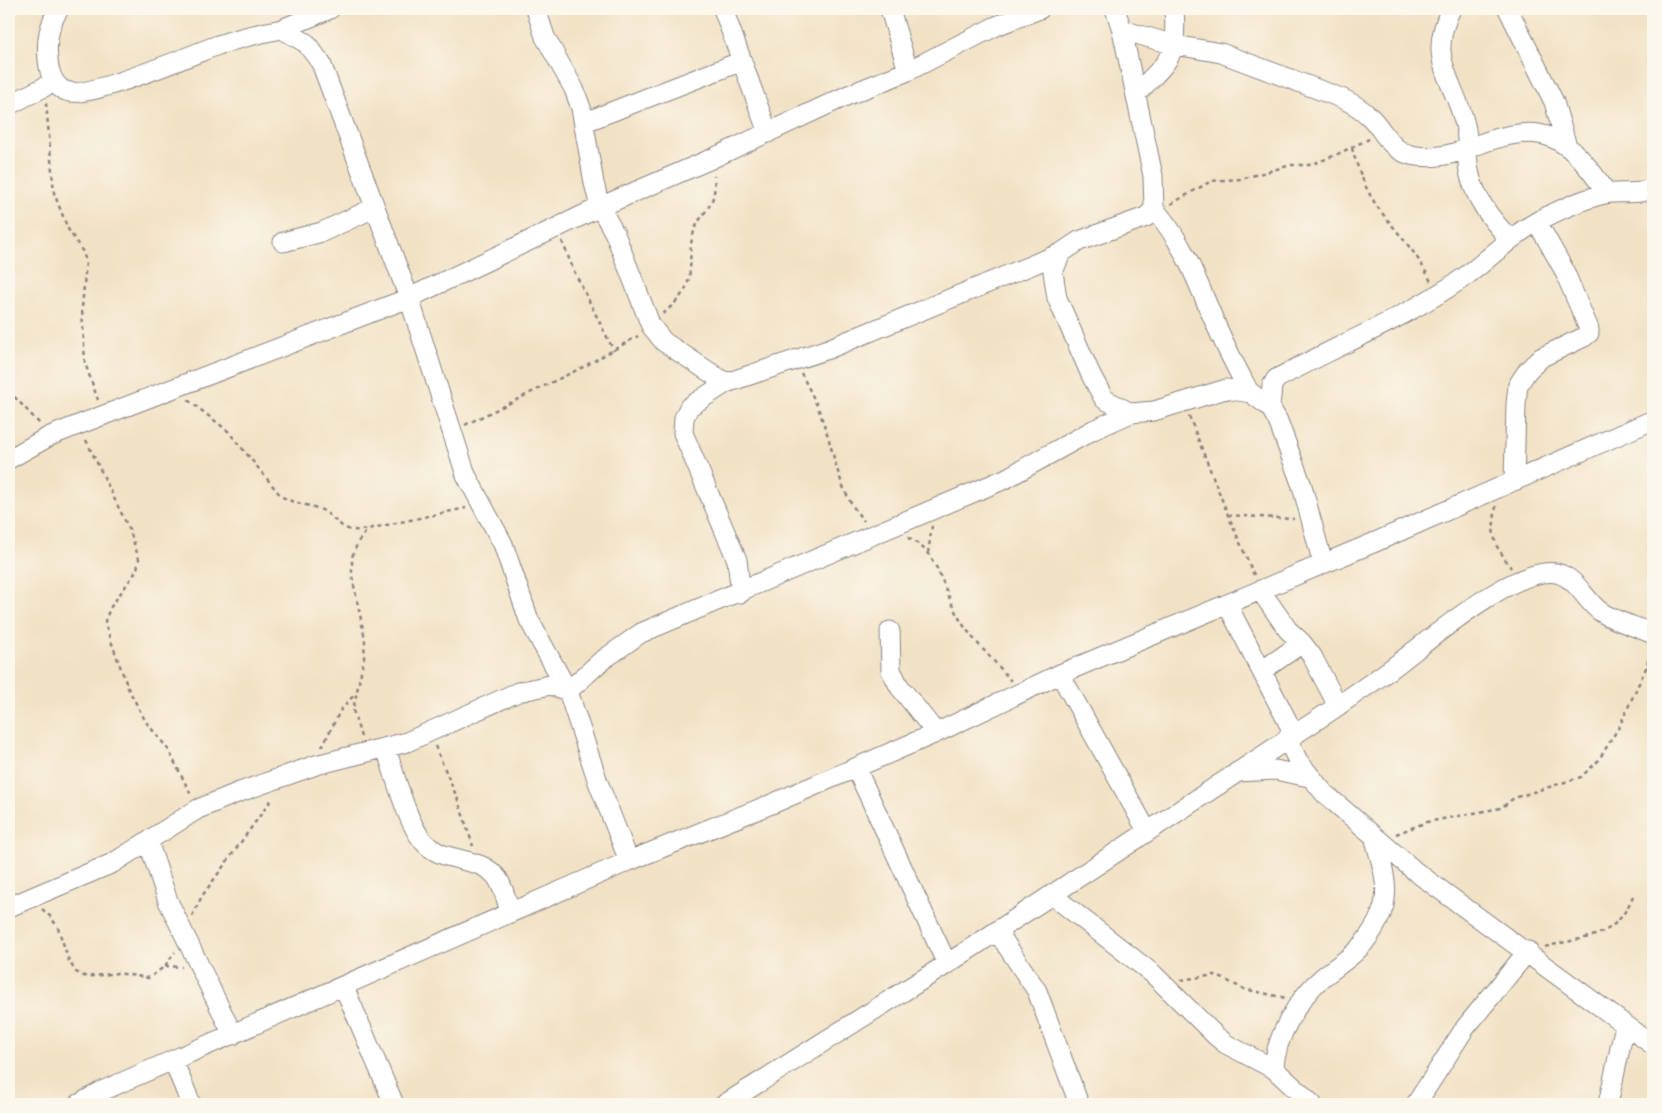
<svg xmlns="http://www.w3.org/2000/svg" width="1662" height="1113" viewBox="0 0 1662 1113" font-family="'Comic Neue',sans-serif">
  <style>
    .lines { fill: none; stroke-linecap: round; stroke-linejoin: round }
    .minor-casing { stroke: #8a8280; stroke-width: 21 }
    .path { stroke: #8a8280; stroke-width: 2.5; stroke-dasharray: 4 4; stroke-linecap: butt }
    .minor { stroke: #fff; stroke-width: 19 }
  </style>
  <rect width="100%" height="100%" fill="#fbf7ec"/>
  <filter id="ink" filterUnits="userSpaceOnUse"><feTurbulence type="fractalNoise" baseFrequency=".02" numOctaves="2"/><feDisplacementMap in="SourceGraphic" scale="10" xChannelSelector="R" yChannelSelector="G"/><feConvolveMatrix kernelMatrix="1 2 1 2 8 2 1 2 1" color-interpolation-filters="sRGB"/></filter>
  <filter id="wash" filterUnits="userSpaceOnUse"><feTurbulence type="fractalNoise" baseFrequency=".0096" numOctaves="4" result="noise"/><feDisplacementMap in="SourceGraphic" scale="20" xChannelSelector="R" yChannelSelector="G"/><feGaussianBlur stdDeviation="1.12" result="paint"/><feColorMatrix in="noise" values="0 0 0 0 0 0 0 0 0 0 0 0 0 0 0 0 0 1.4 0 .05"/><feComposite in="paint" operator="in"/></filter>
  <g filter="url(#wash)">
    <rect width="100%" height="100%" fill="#f2e2c5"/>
  </g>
  <g filter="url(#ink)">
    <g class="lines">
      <defs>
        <path id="minor" d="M59 9C49 24 46 42 48 60 49 73 55 90 70 92 93 97 191 55 218 45 239 38 260 33 282 29L306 43 321 63 409 298 466 475 503 544 529 620 568 691 598 782 629 861
          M536 9 545 37 574 89 581 108 594 183 600 207 615 234 651 326 664 342 726 383
          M723 9 768 133
          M890 9 908 71
          M1115 9 1122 30 1153 176 1154 209 1146 217 1079 241 1061 253 1053 272 1057 298 1091 375 1104 399 1131 413
          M1451 9C1426 61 1454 78 1465 125 1469 140 1466 156 1469 171 1474 197 1491 220 1510 239
          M1508 9 1554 102 1566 143
          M282 29 330 9
          M1122 30 1175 45 1221 53 1341 98C1352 103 1361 108 1370 117 1384 130 1389 150 1411 155 1435 160 1455 154 1477 145 1546 119 1568 137 1607 193
          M1136 94C1169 60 1178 58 1174 9
          M9 105 54 82
          M585 122 742 61
          M1154 209C1183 241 1196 279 1213 318 1223 342 1235 365 1247 388
          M283 242 322 232 374 208
          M1270 407 1272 386 1276 379C1338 345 1404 319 1463 278 1489 260 1510 236 1538 221 1559 210 1582 199 1605 194 1621 190 1639 197 1653 187
          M9 459 50 436 78 425 409 298 600 207 711 159 846 96 908 71 996 26 1040 9
          M1514 481 1516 404 1518 385 1528 370 1542 357 1584 337 1589 333V329L1563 268 1537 222
          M1260 590 1288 630 1302 643 1312 656 1338 706
          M741 593 737 560 683 433 684 418 689 407 726 383 828 349 1061 253
          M1227 604 1294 734
          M890 631 891 670 899 686 936 733
          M1263 670 1302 643
          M1060 674 1147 831
          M1287 738 1298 761 1324 793 1416 872 1653 1045
          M386 749C395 774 407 824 424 842 444 865 480 854 498 879 504 889 507 901 510 912
          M856 768 947 964
          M1237 772 1275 770 1309 777
          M148 841 168 901 233 1035
          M1052 895 1153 974 1216 1036 1226 1044 1274 1069
          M9 907 113 863 198 809 237 793 316 765 407 742 518 692 550 685 568 691 600 662 641 633 1005 479 1093 430 1131 413 1154 411 1226 389 1251 393 1270 407 1278 421 1302 486 1323 564
          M997 931 1037 991 1079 1104
          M344 987 394 1104
          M173 1060 191 1104
          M79 1104 102 1091 629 861 774 803 936 733 1060 674 1373 543 1653 420
          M725 1104 947 964 1338 706C1358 691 1380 678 1400 662 1431 639 1520 561 1560 574 1579 581 1585 601 1601 612 1614 621 1638 627 1653 634
          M1312 1104 1274 1069C1275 1037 1299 997 1323 977 1333 969 1344 962 1353 954 1367 942 1383 918 1385 899 1388 878 1379 856 1374 836
          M1416 1104 1465 1028 1528 951
          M1608 1104 1625 1025"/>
      </defs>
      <use href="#minor" class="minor-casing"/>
      <path class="path" d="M46 103 54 193 68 229 83 252 86 262 82 308 85 363 98 400
        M1352 148C1358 170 1366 191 1379 209 1398 234 1417 252 1431 282
        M1171 204 1211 181 1241 179 1291 165H1309L1329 158 1369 139
        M562 241 574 271 614 351
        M663 314C672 306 683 296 687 285 693 269 688 251 693 235 700 209 718 210 714 176
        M801 373C809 389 818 405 823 422 836 457 838 492 864 521
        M9 391 40 424
        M188 400 228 431 281 496C294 504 308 504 322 510 331 515 338 525 348 529 355 531 361 530 368 529L466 508
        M1189 416 1228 515 1254 575
        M465 425 585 366 638 336
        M86 440 130 531 139 559 137 570 110 608 105 621 106 627 128 688 138 707 146 722 168 749 191 795
        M1496 506 1493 529 1496 545 1511 568
        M1228 515 1294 519
        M908 538C939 551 943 592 959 618 973 642 994 659 1011 681
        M928 553 932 526
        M1646 668 1653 667
        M361 737 353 710 364 658 365 639 352 576V557L358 542 368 529
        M435 746 458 800 473 846
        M322 747 340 711 354 695
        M1396 834 1427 822 1501 808 1514 798 1581 777 1598 761 1619 727 1646 668 1651 650
        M42 909 51 917 58 928 69 961 76 972 86 977 117 973 149 978 165 966 175 952
        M192 916 202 896 272 799
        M1545 947C1586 935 1614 942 1633 896
        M165 966 182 967
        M1181 980 1215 975 1244 989 1286 998"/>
      <use href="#minor" class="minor"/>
    </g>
  </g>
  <rect width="1662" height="1113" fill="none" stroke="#fbf7ec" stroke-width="30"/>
</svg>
